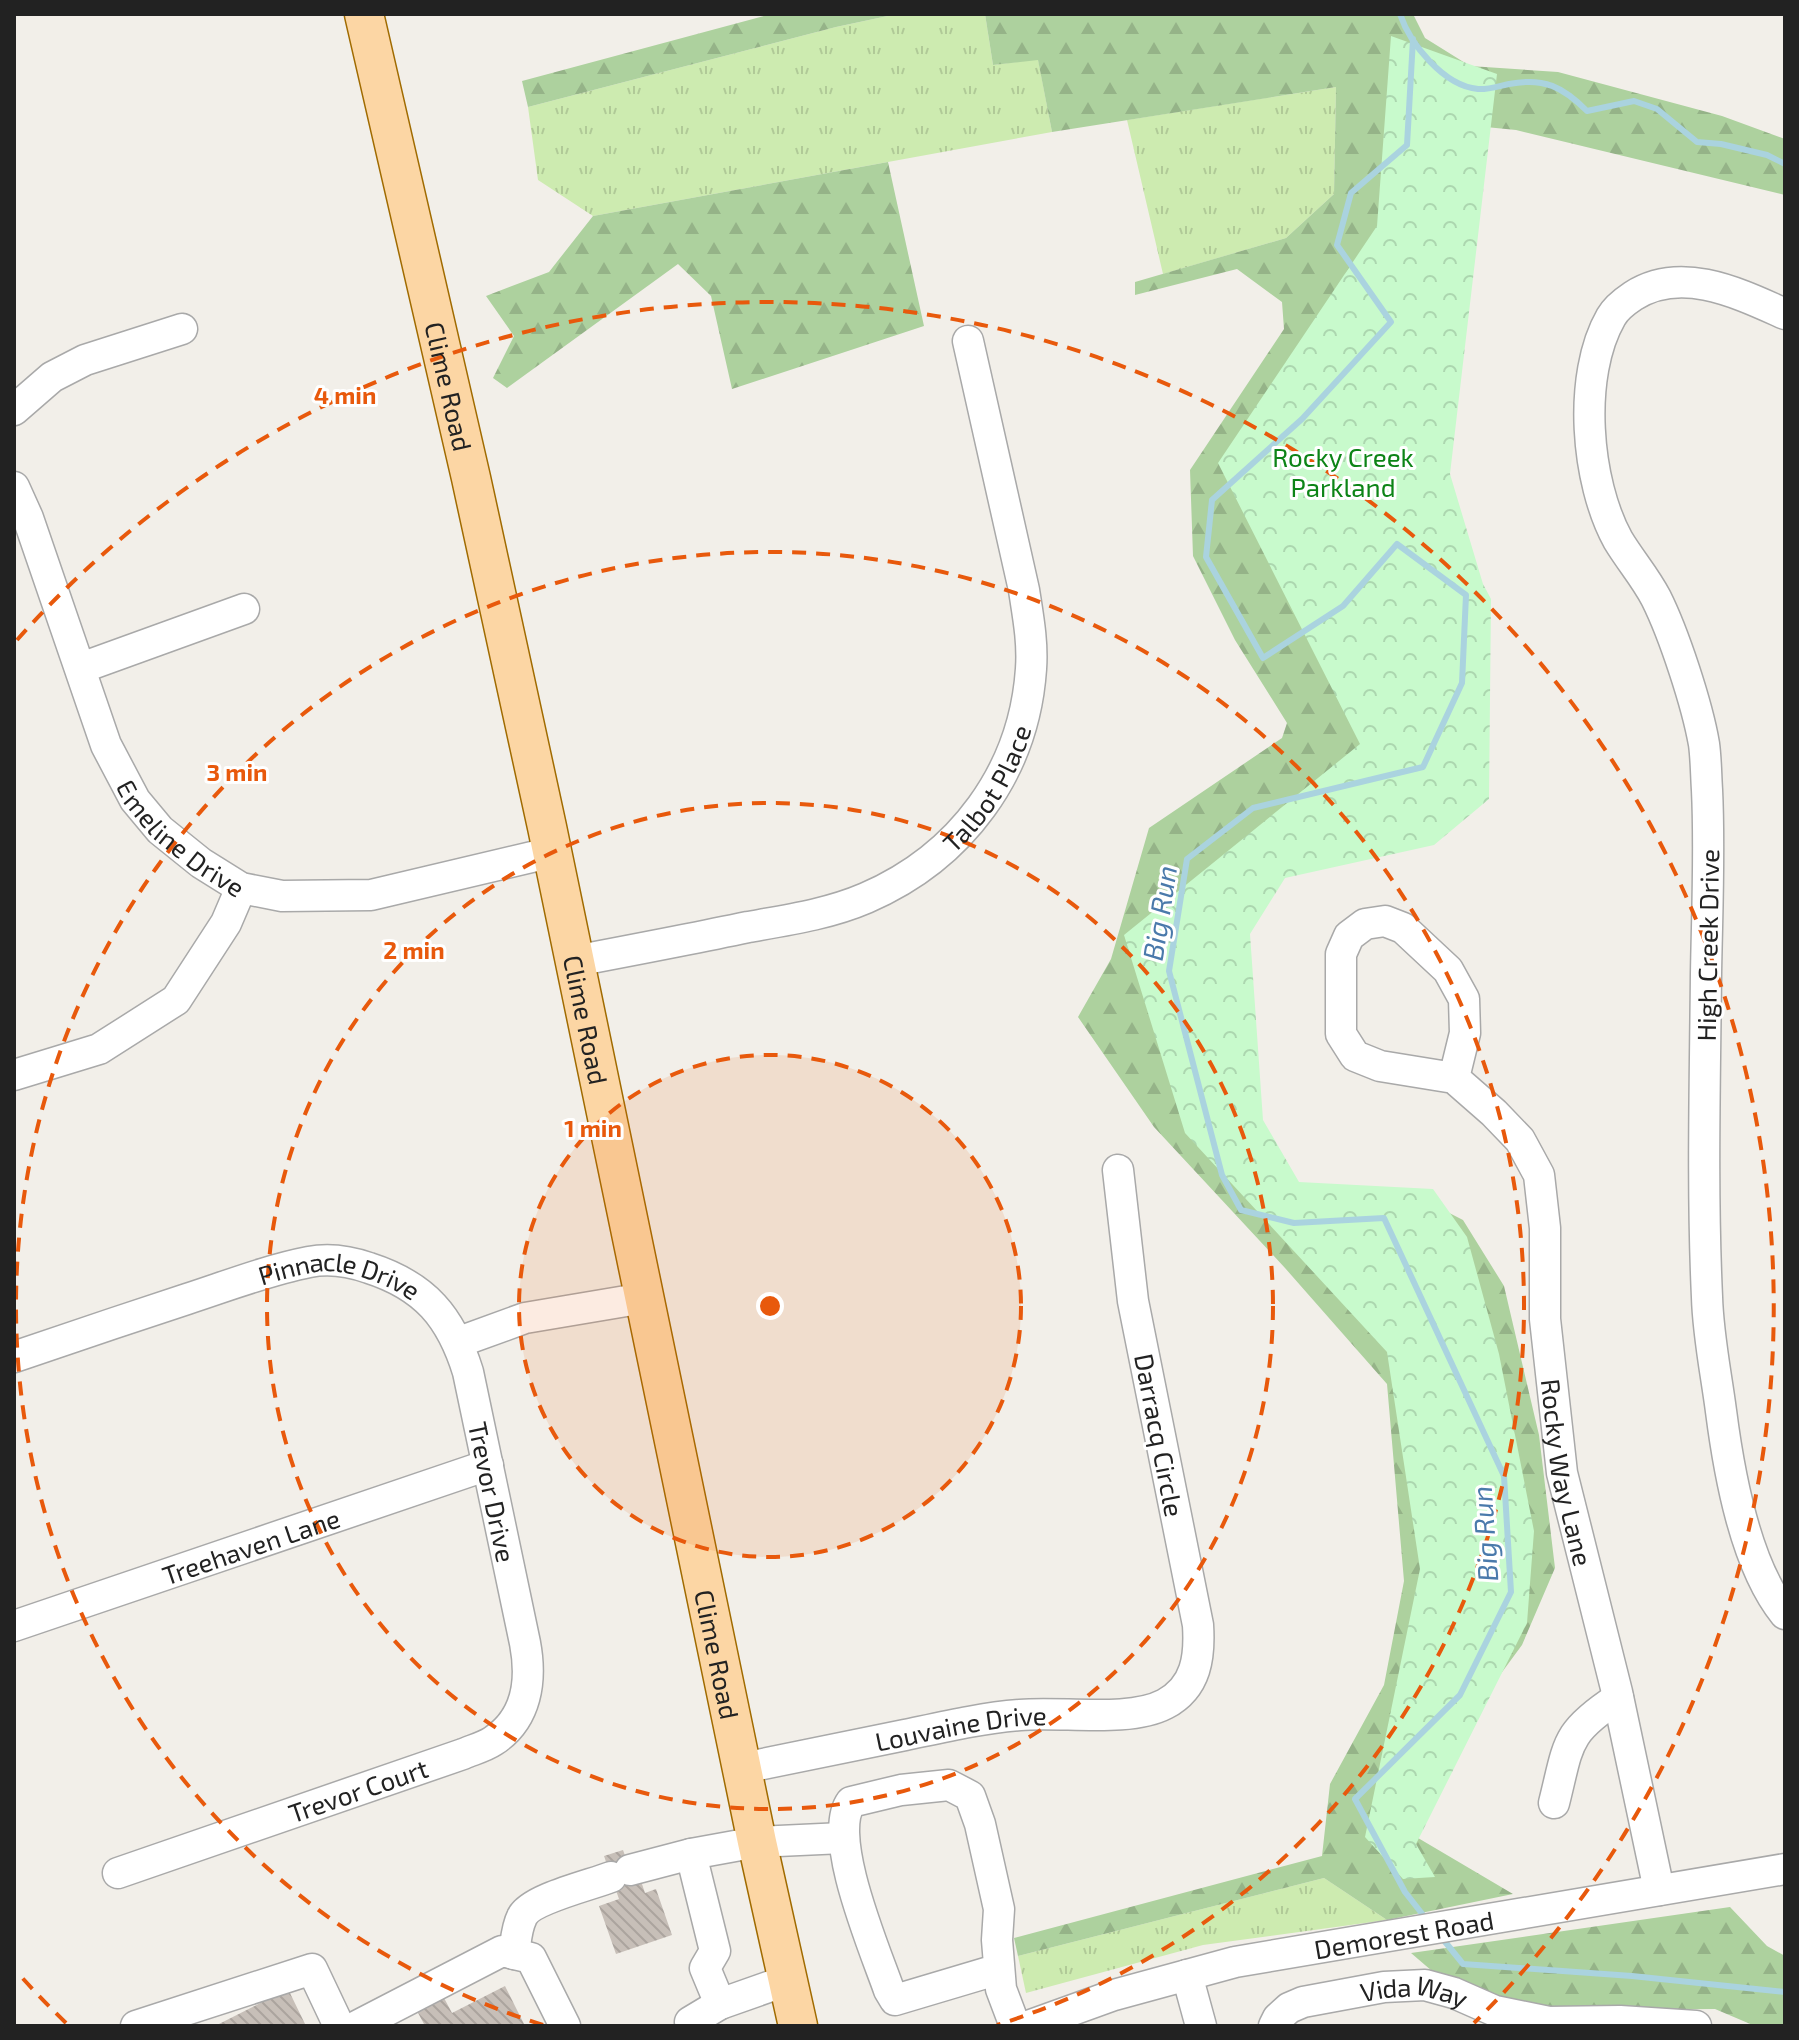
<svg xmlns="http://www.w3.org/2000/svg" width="1799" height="2040" viewBox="0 0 1799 2040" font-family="'Exo 2',sans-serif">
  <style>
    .grass { fill: url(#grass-tufts) }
    .forest { fill: url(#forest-firs) }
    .park { fill: url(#park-crowns) }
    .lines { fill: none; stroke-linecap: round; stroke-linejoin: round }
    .stream { stroke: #aad3df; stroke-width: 6 }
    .building { fill: url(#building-back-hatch) }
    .minor-casing { stroke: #a9a9a9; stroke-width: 33 }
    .major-casing { stroke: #a06b00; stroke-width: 41 }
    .minor { stroke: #fff; stroke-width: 30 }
    .major { stroke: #fcd6a4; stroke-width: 38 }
    .ring { fill: none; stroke: #e8590c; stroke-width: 4; stroke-dasharray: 14 10 }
    .labels { text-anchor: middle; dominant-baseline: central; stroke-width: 6; stroke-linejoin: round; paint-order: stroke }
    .street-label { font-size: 26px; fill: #222; stroke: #fff }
    .park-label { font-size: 26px; fill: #0c8416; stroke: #fff }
    .water-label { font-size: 28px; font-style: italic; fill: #4a7aab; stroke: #fff }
    .centre { fill: #e8590c; stroke: #fff; stroke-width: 4 }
    .ring-label { font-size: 24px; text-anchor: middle; font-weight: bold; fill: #e8590c; stroke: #fff; stroke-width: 6; stroke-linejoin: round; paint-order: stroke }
  </style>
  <defs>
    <pattern id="grass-tufts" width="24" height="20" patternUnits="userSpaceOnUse" patternTransform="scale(2)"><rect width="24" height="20" fill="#cdebb0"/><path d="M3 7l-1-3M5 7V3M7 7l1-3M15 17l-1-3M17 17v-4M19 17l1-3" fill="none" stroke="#b0c997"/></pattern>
    <pattern id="forest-firs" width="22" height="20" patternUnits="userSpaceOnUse" patternTransform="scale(2)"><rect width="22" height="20" fill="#add19e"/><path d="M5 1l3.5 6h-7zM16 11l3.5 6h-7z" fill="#95b388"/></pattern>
    <pattern id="park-crowns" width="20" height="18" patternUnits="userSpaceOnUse" patternTransform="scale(2)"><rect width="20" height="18" fill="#c8facc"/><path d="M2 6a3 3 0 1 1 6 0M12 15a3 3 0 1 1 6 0" fill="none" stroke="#acd6af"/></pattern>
    <pattern id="building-back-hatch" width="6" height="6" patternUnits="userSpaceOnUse" patternTransform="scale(2)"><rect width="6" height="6" fill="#c7bfb8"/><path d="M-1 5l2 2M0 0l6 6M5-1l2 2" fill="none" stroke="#aba49e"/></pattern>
  </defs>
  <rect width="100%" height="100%" fill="#f2efe9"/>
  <path class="grass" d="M897 14H985L993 65 1038 59 1052 132 593 216 538 180 528 107 836 27Z
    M1336 87 1334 194 1286 238 1163 274 1127 120Z
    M1324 1878 1387 1920 1203 1945 1026 1993 1018 1956Z"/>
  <path class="forest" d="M771 14H897L836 27 528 107 522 81Z
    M985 14H1413L1425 38 1470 66 1558 72 1722 116 1785 139V195L1516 130 1435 122 1413 450 1484 659 1229 900 1270 1183 1414 1195 1463 1220 1504 1286 1539 1435 1555 1568 1522 1645 1402 1808 1413 1835 1513 1894 1387 1920 1324 1878 1018 1956 1014 1938 1322 1856 1330 1784 1384 1685 1404 1581 1387 1384 1285 1268 1154 1127 1078 1017 1111 959 1149 828 1282 738 1287 723 1235 640 1193 556 1190 470 1284 329 1282 302 1237 269 1135 295V282L1286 238 1334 194 1336 87 1052 132 1038 60 993 65Z
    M888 162 924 326 732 389 711 296 678 264 507 388 493 378 514 336 486 296 549 272 593 216Z
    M1730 1907 1767 1946 1785 1956V2026H1755L1715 2009 1586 2010 1530 2006 1439 1977 1411 1953Z"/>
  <path class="park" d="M1391 36 1497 74 1450 474 1483 584 1491 599 1489 799 1434 845 1285 878 1250 934 1263 1120 1299 1182 1433 1189 1467 1237 1499 1354 1534 1531 1527 1623 1416 1844 1435 1877 1403 1879 1365 1837 1420 1569 1387 1352 1185 1133 1124 935 1360 744 1218 463 1377 226Z"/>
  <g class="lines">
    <path class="stream" d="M1400 14C1410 44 1444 86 1478 89 1487 90 1499 86 1509 84 1544 77 1563 87 1587 111L1634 101 1657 109 1697 142 1721 144 1767 155 1785 164
      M1413 39 1407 145 1351 193 1337 245 1391 322 1302 419 1212 500 1206 557 1263 658 1343 606 1397 544 1466 595 1462 683 1423 767 1253 808 1187 859 1169 971 1222 1175 1241 1210 1294 1223 1384 1218 1504 1476 1511 1592 1460 1695 1355 1799 1405 1892 1427 1920
      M1442 1938 1463 1964 1632 1976 1785 1992"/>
  </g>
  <path class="building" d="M623 1850 634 1881 640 1878 645 1893 656 1889 672 1935 616 1954 599 1906 619 1899 604 1856Z
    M505 1986 525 2026H425L416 2009 443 1996 452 2013Z
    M288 1989 306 2026H215Z"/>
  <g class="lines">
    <defs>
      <g id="minor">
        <path d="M1785 314C1738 293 1681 265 1633 296 1624 302 1616 308 1611 317 1577 376 1586 482 1618 540 1630 560 1645 577 1656 598 1674 634 1697 704 1704 744 1706 758 1706 775 1707 790 1710 851 1707 913 1706 974 1705 1081 1702 1190 1707 1297 1708 1335 1716 1373 1721 1411 1729 1473 1745 1565 1785 1614"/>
        <path d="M14 410 52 377 85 360 182 329"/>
        <path id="s1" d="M14 487 28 518 106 745 135 800 160 830 201 863 241 888 282 896 371 895 553 852"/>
        <path d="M81 668 244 609"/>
        <path id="s2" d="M575 961C633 950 691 939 748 927 788 920 829 914 866 898 961 857 1024 772 1031 669 1033 642 1028 616 1024 590L968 341"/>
        <path d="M14 1075 99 1049 176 1000 226 923 241 888"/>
        <path id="s3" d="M1454 1078 1465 1033 1464 999 1448 970 1403 928 1385 921 1365 924 1349 936 1341 954V1034L1355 1056 1380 1066 1454 1078 1494 1113 1520 1140 1539 1175 1545 1228V1319L1562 1473 1617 1692 1659 1890"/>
        <path d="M459 1342 525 1318 644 1298"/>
        <path id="s4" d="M14 1357C72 1337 129 1318 187 1299 227 1286 268 1270 309 1262 329 1258 349 1261 369 1268 425 1286 451 1317 468 1372L525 1643C532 1680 527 1719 493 1741 484 1747 472 1750 463 1754L118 1873"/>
        <path id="s5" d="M14 1626 488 1465"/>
        <path id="s6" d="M743 1768C797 1757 851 1746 905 1735 943 1727 981 1718 1020 1715 1061 1711 1129 1723 1165 1704 1197 1687 1200 1656 1198 1625L1133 1301 1118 1170"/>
        <path d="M1554 1803C1569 1744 1564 1733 1618 1698"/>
        <path d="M630 1870 691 1854"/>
        <path d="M514 1954C516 1942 516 1929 522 1917 530 1899 591 1885 611 1877"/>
        <path d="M999 1969 895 2000 889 1990C875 1950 826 1836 851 1802L901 1790 949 1785 970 1796 980 1824 999 1909 997 1940 1001 1989 1015 2026"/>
        <path d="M1187 1975 1201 2026"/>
        <path d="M720 2004 705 1968 715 1951 691 1854 757 1842 843 1838"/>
        <path d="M690 2022 720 2004 788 1980"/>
        <path d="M136 2026 312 1969 339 2026"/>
        <path d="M357 2026 502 1951 531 1958 565 2026"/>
        <path id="s7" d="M1028 2026 1114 1995 1235 1962 1785 1869"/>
        <path id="s8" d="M1274 2026 1278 2018 1289 2008 1303 2002 1384 1987 1425 1985 1454 1993 1495 2011 1549 2022 1620 2021 1696 2026"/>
      </g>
      <g id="major">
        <path id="s9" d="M364 14 471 478 547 827 757 1842 798 2026"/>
      </g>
    </defs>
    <use href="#minor" class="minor-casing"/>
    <use href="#major" class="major-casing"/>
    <use href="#minor" class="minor"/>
    <use href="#major" class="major"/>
  </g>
  <circle cx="770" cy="1306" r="251" fill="#e8590c" fill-opacity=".12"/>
  <g class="ring">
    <circle cx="770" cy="1306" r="251"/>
    <circle cx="770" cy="1306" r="503"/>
    <path d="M543 2025A754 754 0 1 1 997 2025"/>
    <path d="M66 2023A1005 1005 0 0 1 17 1972M17 640A1005 1005 0 1 1 1474 2023"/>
  </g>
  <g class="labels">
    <g class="street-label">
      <text stroke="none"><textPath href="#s9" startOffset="382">Clime Road</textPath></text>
      <text stroke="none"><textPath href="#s2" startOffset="466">Talbot Place</textPath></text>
      <text stroke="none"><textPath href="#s1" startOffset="396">Emeline Drive</textPath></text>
      <text transform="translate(1707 945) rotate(-89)">High Creek Drive</text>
      <text stroke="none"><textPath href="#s9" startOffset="1030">Clime Road</textPath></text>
      <text stroke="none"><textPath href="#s4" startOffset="342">Pinnacle Drive</textPath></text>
      <text transform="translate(1160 1435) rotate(79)">Darracq Circle</text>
      <text stroke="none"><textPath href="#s3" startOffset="892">Rocky Way Lane</textPath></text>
      <text stroke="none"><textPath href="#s4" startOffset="644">Trevor Drive</textPath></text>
      <text stroke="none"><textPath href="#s5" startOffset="250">Treehaven Lane</textPath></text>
      <text stroke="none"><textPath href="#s9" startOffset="1678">Clime Road</textPath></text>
      <text stroke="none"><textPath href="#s6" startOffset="222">Louvaine Drive</textPath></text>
      <text transform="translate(358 1790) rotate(-19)">Trevor Court</text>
      <text stroke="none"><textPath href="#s7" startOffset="388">Demorest Road</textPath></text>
      <text stroke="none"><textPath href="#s8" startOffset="152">Vida Way</textPath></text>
    </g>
    <g class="park-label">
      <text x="1343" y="456">Rocky Creek<tspan x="1343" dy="30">Parkland</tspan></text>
    </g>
    <g class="water-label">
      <text transform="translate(1159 913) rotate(-81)">Big Run</text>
      <text transform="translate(1484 1534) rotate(-94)">Big Run</text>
    </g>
  </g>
  <circle cx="770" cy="1306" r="12" class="centre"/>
  <g class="ring-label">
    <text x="345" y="404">4 min</text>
    <text x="237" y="781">3 min</text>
    <text x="414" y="959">2 min</text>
    <text x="593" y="1137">1 min</text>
  </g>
  <rect width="1799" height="2040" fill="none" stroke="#222222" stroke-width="32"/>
</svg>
